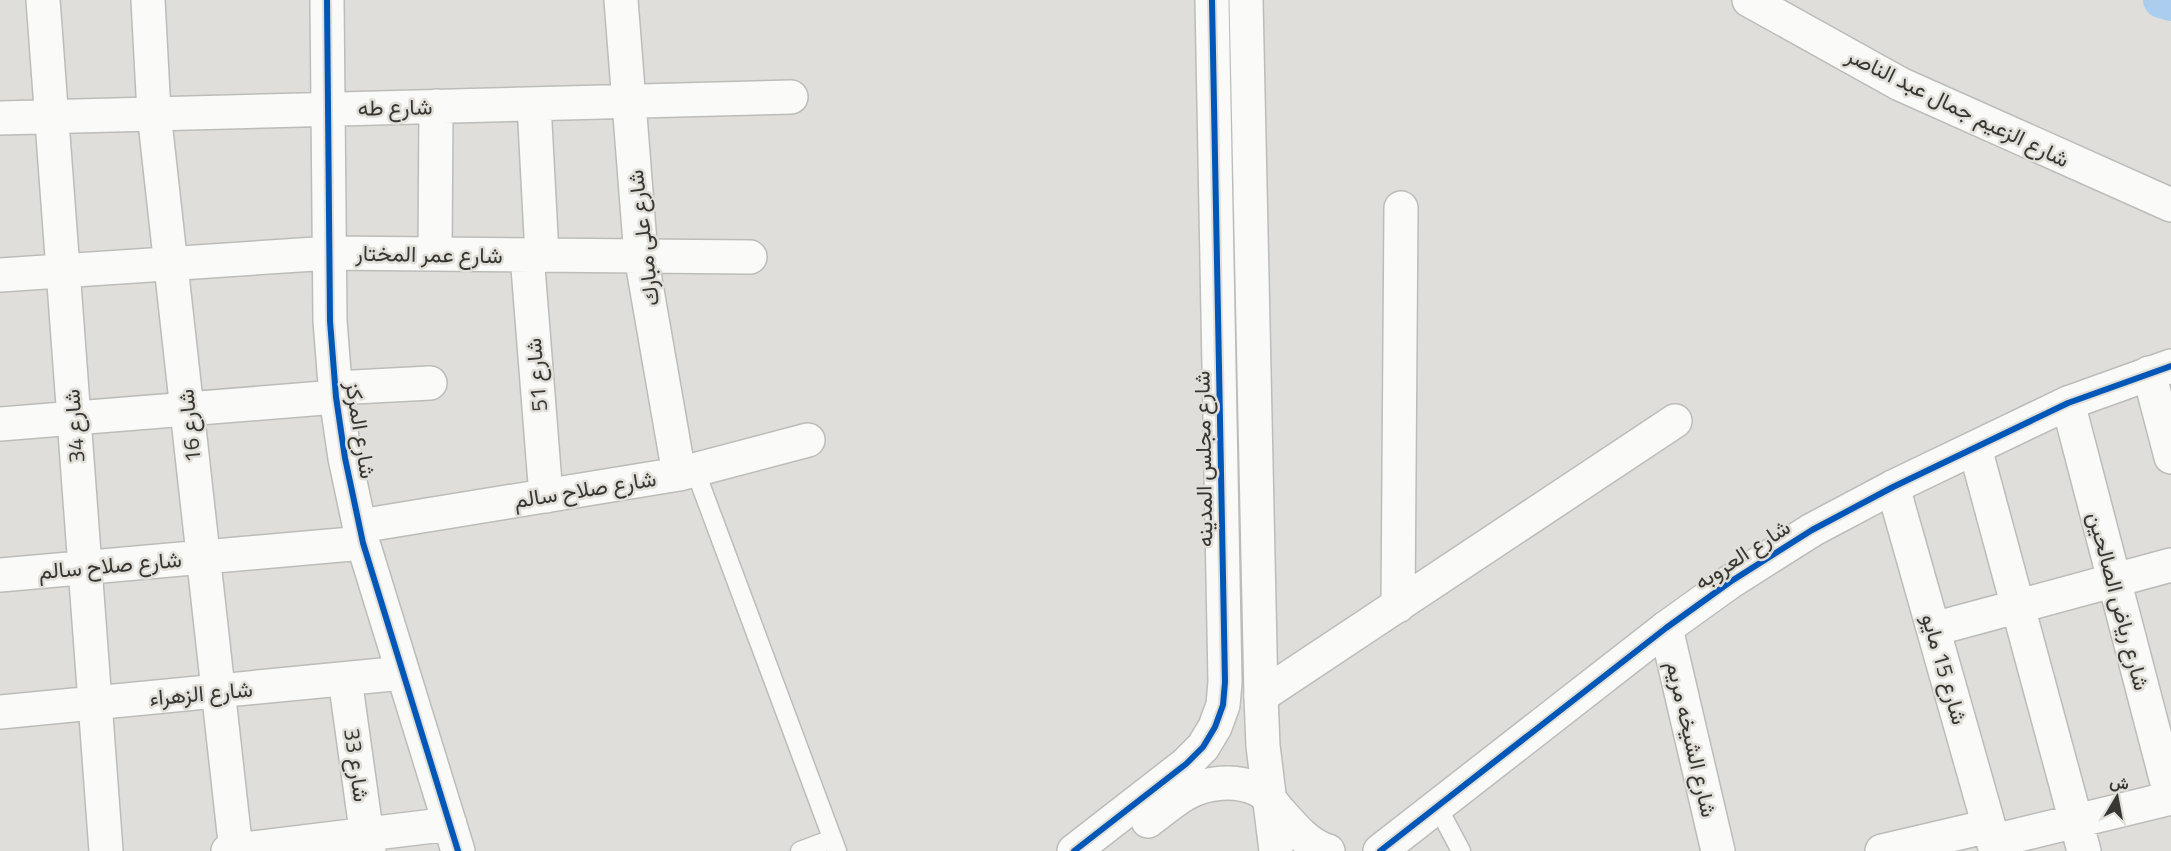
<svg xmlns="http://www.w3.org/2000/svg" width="2171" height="851" viewBox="0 0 2171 851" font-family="'Titillium Web',Vazirmatn,sans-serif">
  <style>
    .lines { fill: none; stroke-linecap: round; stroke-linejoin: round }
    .canal { stroke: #abcdee; stroke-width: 36 }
    .service-casing { stroke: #bcbcb9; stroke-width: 21 }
    .minor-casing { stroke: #bcbcb9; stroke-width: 36 }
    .tertiary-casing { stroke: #bcbcb9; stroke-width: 36 }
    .service { stroke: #fafaf9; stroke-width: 18 }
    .minor { stroke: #fafaf9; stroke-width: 33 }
    .tertiary { stroke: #fafaf9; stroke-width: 33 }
    .cycleway-casing { stroke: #e1dfd8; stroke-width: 10 }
    .cycleway { stroke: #0057b8; stroke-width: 6 }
    .labels { text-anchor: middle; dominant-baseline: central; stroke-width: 5; stroke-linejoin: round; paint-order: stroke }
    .street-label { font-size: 22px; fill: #373633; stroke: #e1dfd8 }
  </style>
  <rect width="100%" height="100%" fill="#dfdeda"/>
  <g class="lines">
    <path class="canal" d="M2161 0 2171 3"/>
    <defs>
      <path id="service" d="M695 470 837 851
        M1437 806 1461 851
        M800 851 832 839"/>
      <path id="minor" d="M43 0 106 851
        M148 0 154 113 236 851
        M327 0 330 321 336 397 345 458 363 543 458 851
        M621 0 641 256 679 474
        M534 104 542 255
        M0 118 791 97
        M435 254 436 106
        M527 255 546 496
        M0 275 330 253 750 257
        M2149 373 2171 457
        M335 388 430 383
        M2068 403 2171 798
        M0 424 336 397
        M1975 448 2084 851
        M1893 487 1996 851
        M360 526 679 474 808 440
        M0 575 363 543
        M1398 606 1401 208
        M1666 628 1718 851
        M1934 629 2171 565
        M345 679 369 851
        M1261 696 1675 421
        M0 712 403 673
        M1994 841 2171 798
        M228 851 450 824
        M1882 851 1989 826"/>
      <path id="tertiary" d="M1246 0 1261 696 1263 746 1276 851
        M1749 0 1900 84 2171 205
        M1148 821C1160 812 1172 802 1185 794 1206 782 1235 779 1257 789 1266 793 1273 804 1279 811 1293 827 1308 845 1328 851
        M1074 851 1186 764 1203 747 1215 727 1223 705 1225 682 1212 0
        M1380 851 1666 628 1730 582 1812 530 1893 487 2068 403 2171 366"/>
    </defs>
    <use href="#service" class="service-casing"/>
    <use href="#minor" class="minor-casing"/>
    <use href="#tertiary" class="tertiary-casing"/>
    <use href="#service" class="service"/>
    <use href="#minor" class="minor"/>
    <use href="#tertiary" class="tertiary"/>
    <defs>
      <path id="cycleway" d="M327 0 330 321 336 397 345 458 363 543 458 851
        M1074 851 1186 764 1203 747 1215 727 1223 705 1225 682 1212 0
        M1380 851 1666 628 1730 582 1812 530 1893 487 2068 403 2171 366"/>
    </defs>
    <use href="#cycleway" class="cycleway-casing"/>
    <use href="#cycleway" class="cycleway"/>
  </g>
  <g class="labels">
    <g class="street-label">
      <text transform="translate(395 107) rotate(-1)">شارع طه</text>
      <text transform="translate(1958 107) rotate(26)">شارع الزعيم جمال عبد الناصر</text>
      <text transform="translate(643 238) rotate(-97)">شارع على مبارك</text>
      <text transform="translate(429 254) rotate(1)">شارع عمر المختار</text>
      <text transform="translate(536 375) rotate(-95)">شارع 51</text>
      <text transform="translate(74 426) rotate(-94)">شارع 34</text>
      <text transform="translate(189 426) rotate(-96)">شارع 16</text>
      <text transform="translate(361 430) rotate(81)">شارع المركز</text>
      <text transform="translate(1203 459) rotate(-91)">شارع مجلس المدينه</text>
      <text transform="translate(585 489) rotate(-9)">شارع صلاح سالم</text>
      <text transform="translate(1742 554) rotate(-33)">شارع العروبه</text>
      <text transform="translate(110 565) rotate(-5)">شارع صلاح سالم</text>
      <text transform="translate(2119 601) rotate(75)">شارع رياض الصالحين</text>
      <text transform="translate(1945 669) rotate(74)">شارع 15 مايو</text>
      <text transform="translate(201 693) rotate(-5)">شارع الزهراء</text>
      <text transform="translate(1692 739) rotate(77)">شارع الشيخه مريم</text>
      <text transform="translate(357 765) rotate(82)">شارع 33</text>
    </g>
  </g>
  <g transform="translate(2117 797) rotate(10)" stroke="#e1dfd8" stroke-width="4.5" paint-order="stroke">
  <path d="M0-4.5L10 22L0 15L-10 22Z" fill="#373633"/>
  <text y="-9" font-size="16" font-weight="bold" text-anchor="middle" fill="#373633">ش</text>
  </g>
</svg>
